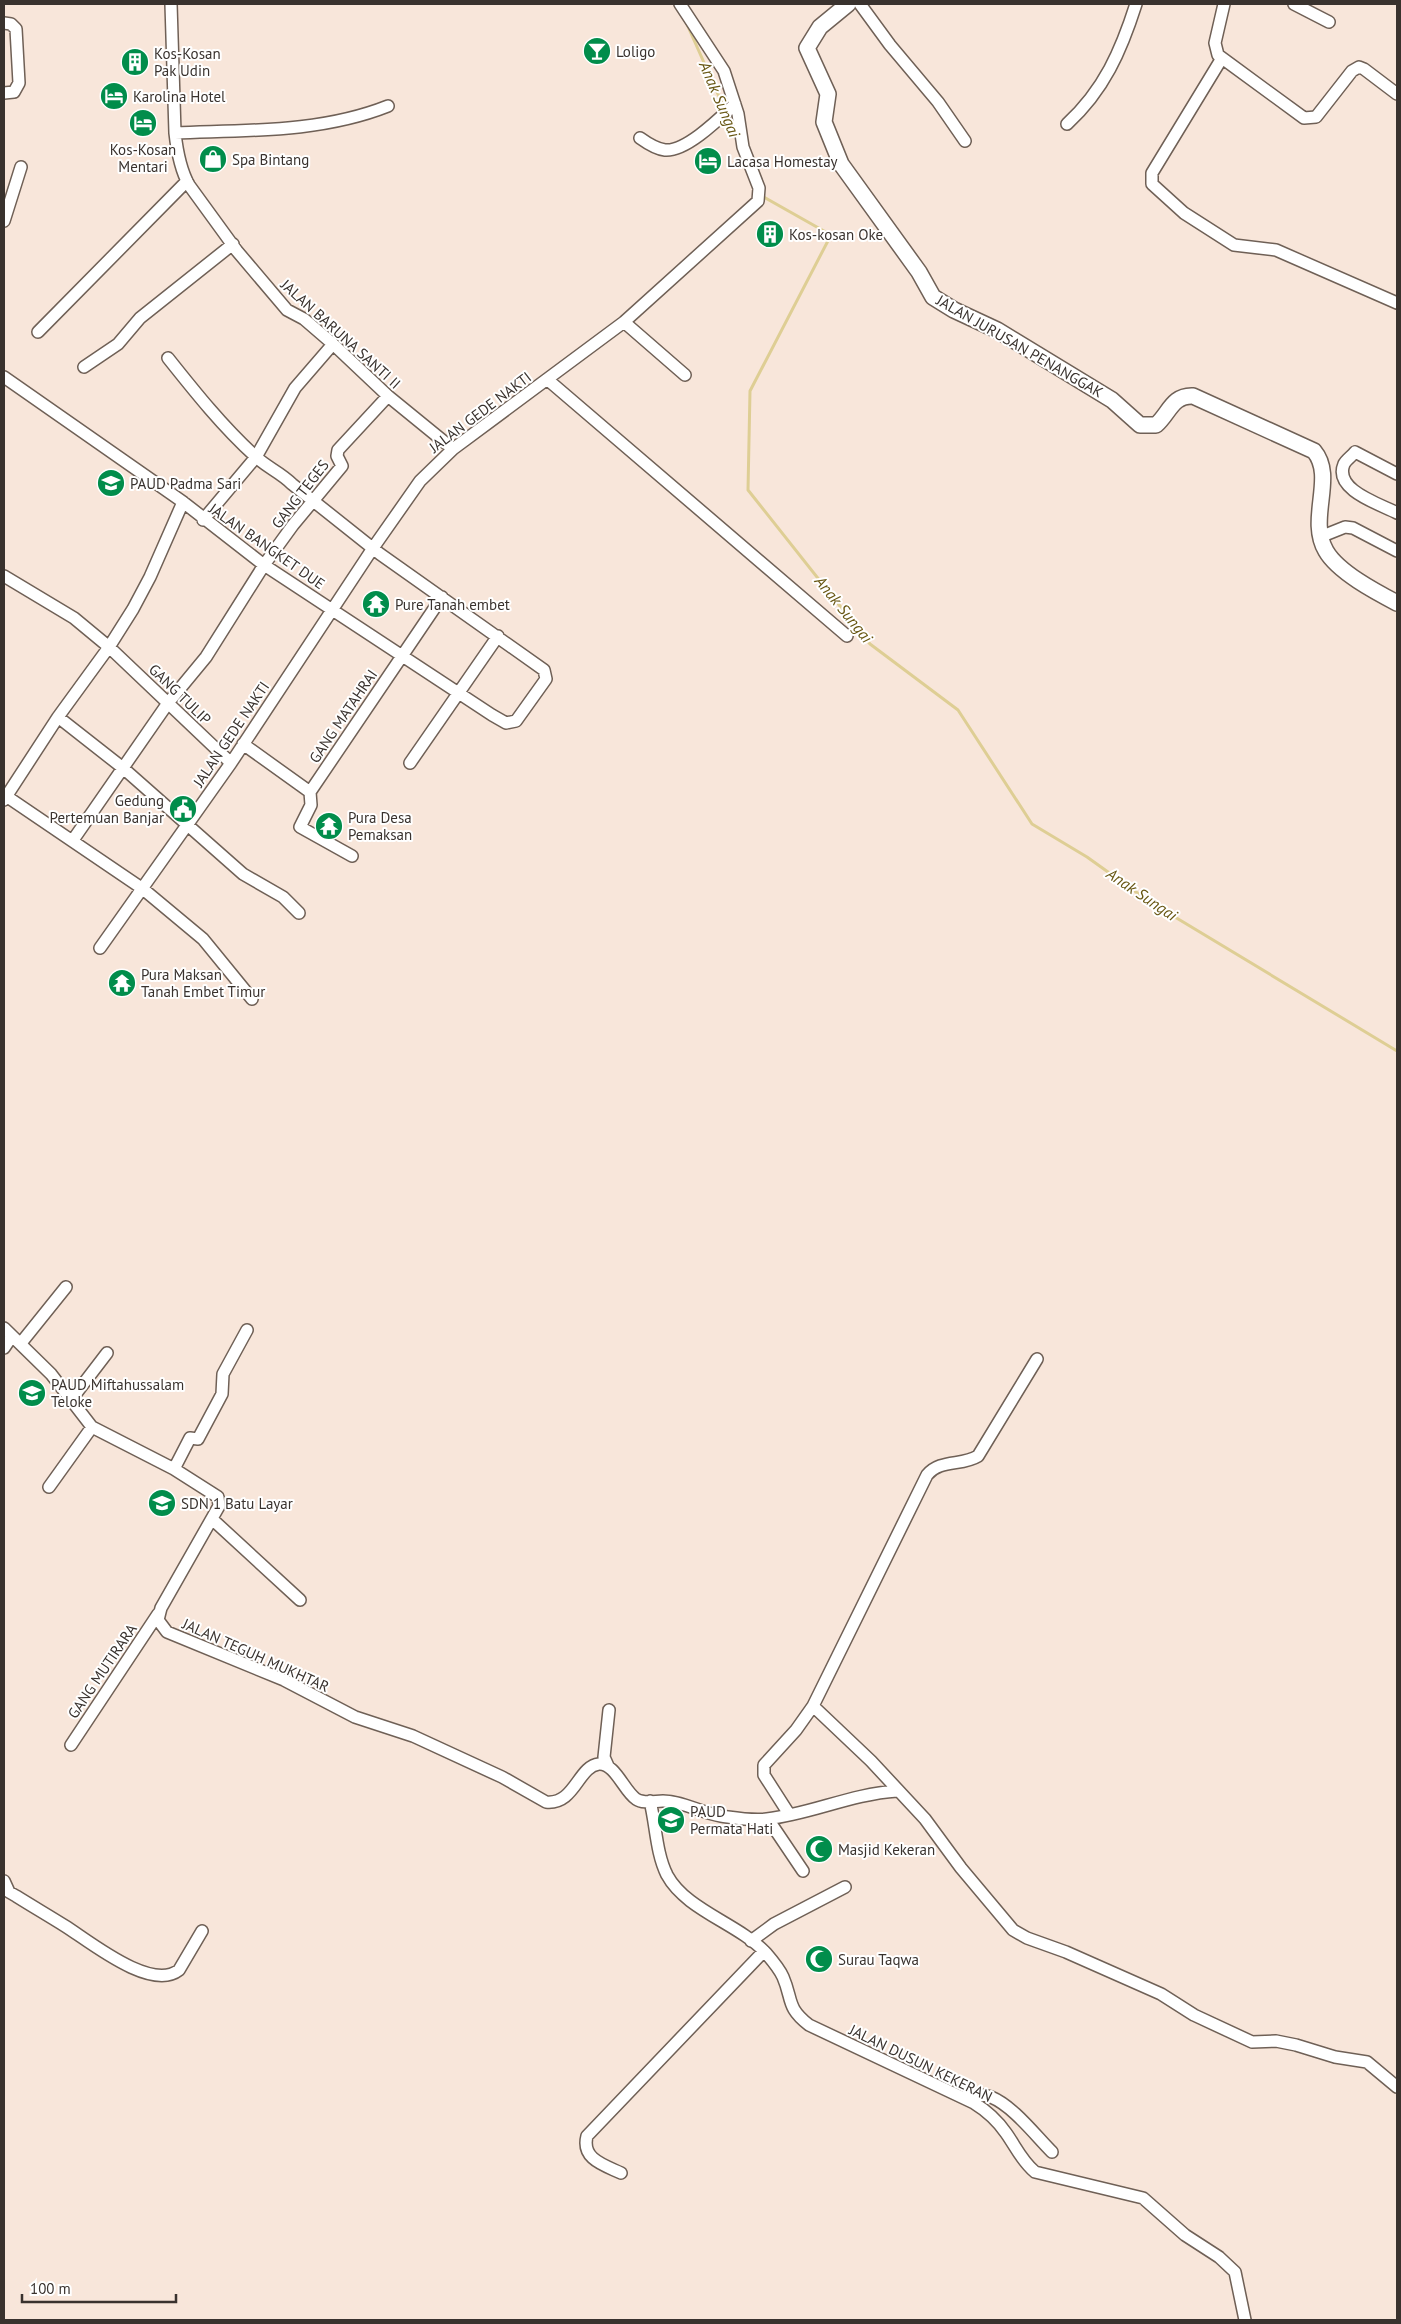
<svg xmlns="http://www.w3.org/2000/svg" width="1401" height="2324" viewBox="0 0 1401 2324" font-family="'PT Sans',sans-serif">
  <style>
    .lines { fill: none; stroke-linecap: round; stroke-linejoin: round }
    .stream { stroke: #dece94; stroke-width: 3 }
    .minor-casing { stroke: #6f6056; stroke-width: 14 }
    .tertiary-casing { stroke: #6f6056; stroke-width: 18 }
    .minor { stroke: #fff; stroke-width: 11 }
    .tertiary { stroke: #fff; stroke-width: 15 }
    .labels { text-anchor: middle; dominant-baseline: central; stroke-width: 4; stroke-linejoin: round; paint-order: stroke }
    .poi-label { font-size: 15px; fill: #39322e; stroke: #fff; text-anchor: start }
    .street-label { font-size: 15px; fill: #39322e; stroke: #fff }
    .water-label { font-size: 16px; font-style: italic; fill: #675612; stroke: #fff }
  </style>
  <rect width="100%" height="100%" fill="#f8e6da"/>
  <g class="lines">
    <path class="stream" d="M686 22 725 110
      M728 115 735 133
      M762 196 831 235 750 391 748 490 870 644 958 710 1032 824 1087 857 1150 902 1397 1051"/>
    <defs>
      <path id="minor" d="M171 4 175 133C177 151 180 169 189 185L237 251 287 310 304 319 333 344 388 396 453 449
        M860 4 890 45 938 102 965 141
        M1224 4 1215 43 1218 55 1304 118 1316 117 1352 71 1359 67 1364 69 1397 94
        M1294 4 1329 22
        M4 23 11 24 16 29 19 83 14 92 4 93
        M1222 58 1152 173V184L1184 213 1234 245 1276 250 1397 303
        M1067 124C1104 90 1121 51 1136 4
        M175 133C246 130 320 133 388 106
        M640 138C647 143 656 149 665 150 686 152 720 118 735 104
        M4 221 21 167
        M624 322 685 375
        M38 332 187 181
        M84 367 118 344 140 318 233 244
        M4 377 183 502 264 565 492 715 506 723 516 721 546 679 544 670 380 554 292 484C280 472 266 467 255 456 223 427 195 392 168 358
        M548 380 847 636
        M1397 474 1355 452C1352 456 1346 460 1344 464 1333 490 1380 504 1397 513
        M203 520 256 457 295 388 333 344
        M1320 537 1345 527 1353 528 1397 551
        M4 576 74 618 109 647 231 763
        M58 717 123 768 243 874 283 897 299 913
        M243 744 310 792
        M410 763 498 636
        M310 792 442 597
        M310 792 311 805 300 827 352 856
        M6 796 143 889 203 939 252 999
        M4 800 58 717 109 647 133 609 150 577 183 502
        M73 840 168 703 206 657 264 565 293 525 342 466 337 456 338 450 388 396
        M100 948 231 763 373 548 420 481 453 449 624 322 758 201 759 188 743 147 738 114 724 71 680 4
        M4 1328 51 1374 92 1427 174 1469 218 1497 219 1506 161 1608 158 1620 167 1632 284 1680 355 1717 413 1736 502 1777 546 1802C575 1805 578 1766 599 1764 615 1763 624 1791 636 1799 643 1804 655 1801 663 1801 683 1801 701 1813 721 1816 736 1818 752 1821 767 1819 811 1814 851 1794 897 1791
        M21 1343 66 1287
        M4 1348 12 1336
        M71 1400 107 1353
        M174 1469 190 1438 198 1439 222 1394 223 1374 247 1330
        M49 1487 92 1427
        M212 1519 300 1600
        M813 1706 871 1761 925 1819 961 1868 1013 1930 1027 1938 1066 1952 1161 1994 1194 2015 1252 2042 1276 2041 1296 2045 1335 2057 1367 2062 1397 2087
        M71 1745 158 1614
        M608 1766 604 1757 609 1710
        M650 1801C656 1825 656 1853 667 1875 686 1910 737 1923 765 1952 771 1959 779 1968 783 1977 793 2000 786 2007 809 2025L974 2103C987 2111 997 2120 1006 2133 1016 2147 1021 2160 1035 2172L1143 2198 1185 2235 1219 2257 1235 2272 1245 2320
        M789 1814 764 1775V1765L796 1730 813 1706 927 1475C940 1459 962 1466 978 1456L1037 1359
        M768 1819 803 1871
        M4 1881 9 1892 16 1896C32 1906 49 1916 65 1926 89 1941 151 1992 179 1970L202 1931
        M751 1941 774 1924 845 1887
        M963 2097C972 2096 982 2093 991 2097 1013 2106 1035 2135 1052 2152
        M621 2173C604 2165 581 2159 587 2136L764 1951"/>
      <path id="tertiary" d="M848 4 820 27 807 48 828 94 824 122 841 164 919 272 933 297 954 310 997 330 1112 400 1140 425H1156C1169 414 1172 395 1193 396L1314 451C1336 477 1307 519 1326 551 1338 572 1376 592 1397 603"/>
    </defs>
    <use href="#minor" class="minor-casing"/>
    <use href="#tertiary" class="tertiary-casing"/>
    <use href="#minor" class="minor"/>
    <use href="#tertiary" class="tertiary"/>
  </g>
  <defs>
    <symbol id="bar-disc" viewBox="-11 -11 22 22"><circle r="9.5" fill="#018d4b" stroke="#fff"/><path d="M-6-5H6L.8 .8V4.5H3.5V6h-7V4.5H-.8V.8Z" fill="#fff"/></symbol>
    <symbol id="building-disc" viewBox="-11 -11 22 22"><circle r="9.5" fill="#018d4b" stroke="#fff"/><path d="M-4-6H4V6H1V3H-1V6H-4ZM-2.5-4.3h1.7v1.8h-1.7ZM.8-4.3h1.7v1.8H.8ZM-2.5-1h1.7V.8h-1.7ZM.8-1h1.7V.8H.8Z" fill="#fff"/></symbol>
    <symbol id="hotel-disc" viewBox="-11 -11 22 22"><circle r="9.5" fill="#018d4b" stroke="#fff"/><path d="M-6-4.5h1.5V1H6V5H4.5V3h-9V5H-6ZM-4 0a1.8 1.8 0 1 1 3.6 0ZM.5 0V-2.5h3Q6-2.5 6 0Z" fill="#fff"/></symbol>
    <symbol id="shop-disc" viewBox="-11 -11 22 22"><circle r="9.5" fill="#018d4b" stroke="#fff"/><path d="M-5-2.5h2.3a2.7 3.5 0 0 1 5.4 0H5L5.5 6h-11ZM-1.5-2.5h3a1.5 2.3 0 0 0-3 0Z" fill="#fff"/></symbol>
    <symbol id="school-disc" viewBox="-11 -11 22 22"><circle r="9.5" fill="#018d4b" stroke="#fff"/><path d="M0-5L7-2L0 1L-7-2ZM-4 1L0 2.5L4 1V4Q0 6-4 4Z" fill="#fff"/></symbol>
    <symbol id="temple-disc" viewBox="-11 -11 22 22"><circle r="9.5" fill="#018d4b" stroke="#fff"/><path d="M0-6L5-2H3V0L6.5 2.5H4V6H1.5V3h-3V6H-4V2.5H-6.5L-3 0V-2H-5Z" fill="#fff"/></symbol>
    <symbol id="civic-disc" viewBox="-11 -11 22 22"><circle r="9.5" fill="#018d4b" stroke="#fff"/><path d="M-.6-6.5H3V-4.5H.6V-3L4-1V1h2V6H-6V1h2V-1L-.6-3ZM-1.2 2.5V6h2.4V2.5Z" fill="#fff"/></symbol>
    <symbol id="mosque-disc" viewBox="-11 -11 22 22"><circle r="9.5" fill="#018d4b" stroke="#fff"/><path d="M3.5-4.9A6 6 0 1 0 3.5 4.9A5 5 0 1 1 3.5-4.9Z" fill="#fff"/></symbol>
  </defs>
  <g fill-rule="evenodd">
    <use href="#bar-disc" x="581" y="35" width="32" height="32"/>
    <use href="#building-disc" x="119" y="46" width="32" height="32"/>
    <use href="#hotel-disc" x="98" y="80" width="32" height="32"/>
    <use href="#hotel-disc" x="127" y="107" width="32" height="32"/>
    <use href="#shop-disc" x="197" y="143" width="32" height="32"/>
    <use href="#hotel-disc" x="692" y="145" width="32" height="32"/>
    <use href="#building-disc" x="754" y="218" width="32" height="32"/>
    <use href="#school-disc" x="95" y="467" width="32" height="32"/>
    <use href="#temple-disc" x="360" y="588" width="32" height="32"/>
    <use href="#civic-disc" x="167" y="793" width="32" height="32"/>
    <use href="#temple-disc" x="313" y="810" width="32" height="32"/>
    <use href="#temple-disc" x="106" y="967" width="32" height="32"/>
    <use href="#school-disc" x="16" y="1377" width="32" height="32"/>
    <use href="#school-disc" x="146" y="1487" width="32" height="32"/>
    <use href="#school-disc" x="655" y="1804" width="32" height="32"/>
    <use href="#mosque-disc" x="803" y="1833" width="32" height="32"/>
    <use href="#mosque-disc" x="803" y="1943" width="32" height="32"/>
  </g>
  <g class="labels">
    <g class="poi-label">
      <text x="616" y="51">Loligo</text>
      <text x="154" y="53">Kos-Kosan<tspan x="154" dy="17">Pak Udin</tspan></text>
      <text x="133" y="96">Karolina Hotel</text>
      <text x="143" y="149" text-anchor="middle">Kos-Kosan<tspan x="143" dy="17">Mentari</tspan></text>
      <text x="232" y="159">Spa Bintang</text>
      <text x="727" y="161">Lacasa Homestay</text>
      <text x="789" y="234">Kos-kosan Oke</text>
      <text x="130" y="483">PAUD Padma Sari</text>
      <text x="395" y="604">Pure Tanah embet</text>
      <text x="164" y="800" text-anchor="end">Gedung<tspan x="164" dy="17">Pertemuan Banjar</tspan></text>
      <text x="348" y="817">Pura Desa<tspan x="348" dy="17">Pemaksan</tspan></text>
      <text x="141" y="974">Pura Maksan<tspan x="141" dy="17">Tanah Embet Timur</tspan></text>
      <text x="51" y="1384">PAUD Miftahussalam<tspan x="51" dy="17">Teloke</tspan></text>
      <text x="181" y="1503">SDN 1 Batu Layar</text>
      <text x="690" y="1811">PAUD<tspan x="690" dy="17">Permata Hati</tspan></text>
      <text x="838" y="1849">Masjid Kekeran</text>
      <text x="838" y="1959">Surau Taqwa</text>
    </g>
    <g class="street-label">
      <text transform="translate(341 334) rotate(42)">JALAN BARUNA SANTI II</text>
      <text transform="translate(1020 346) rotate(30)">JALAN JURUSAN PENANGGAK</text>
      <text transform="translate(480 412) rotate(-37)">JALAN GEDE NAKTI</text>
      <text transform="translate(300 494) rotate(-52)">GANG TEGES</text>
      <text transform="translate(267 546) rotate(35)">JALAN BANGKET DUE</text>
      <text transform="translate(180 694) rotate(44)">GANG TULIP</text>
      <text transform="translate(343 716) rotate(-56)">GANG MATAHRAI</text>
      <text transform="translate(231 734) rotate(-56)">JALAN GEDE NAKTI</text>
      <text transform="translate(256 1655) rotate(24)">JALAN TEGUH MUKHTAR</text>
      <text transform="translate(102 1671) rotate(-56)">GANG MUTIRARA</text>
      <text transform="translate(921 2063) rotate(26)">JALAN DUSUN KEKERAN</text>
    </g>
    <g class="water-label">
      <text transform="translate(720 99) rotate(67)">Anak Sungai</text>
      <text transform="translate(844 609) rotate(51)">Anak Sungai</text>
      <text transform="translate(1142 894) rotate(34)">Anak Sungai</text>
    </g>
  </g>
  <rect width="1401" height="2324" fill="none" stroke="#39322e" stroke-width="10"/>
  <path d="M22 2294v8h154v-8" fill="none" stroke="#39322e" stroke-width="2.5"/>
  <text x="30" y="2294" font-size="15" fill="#39322e" stroke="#ffffff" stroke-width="4" paint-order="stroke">100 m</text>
</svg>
